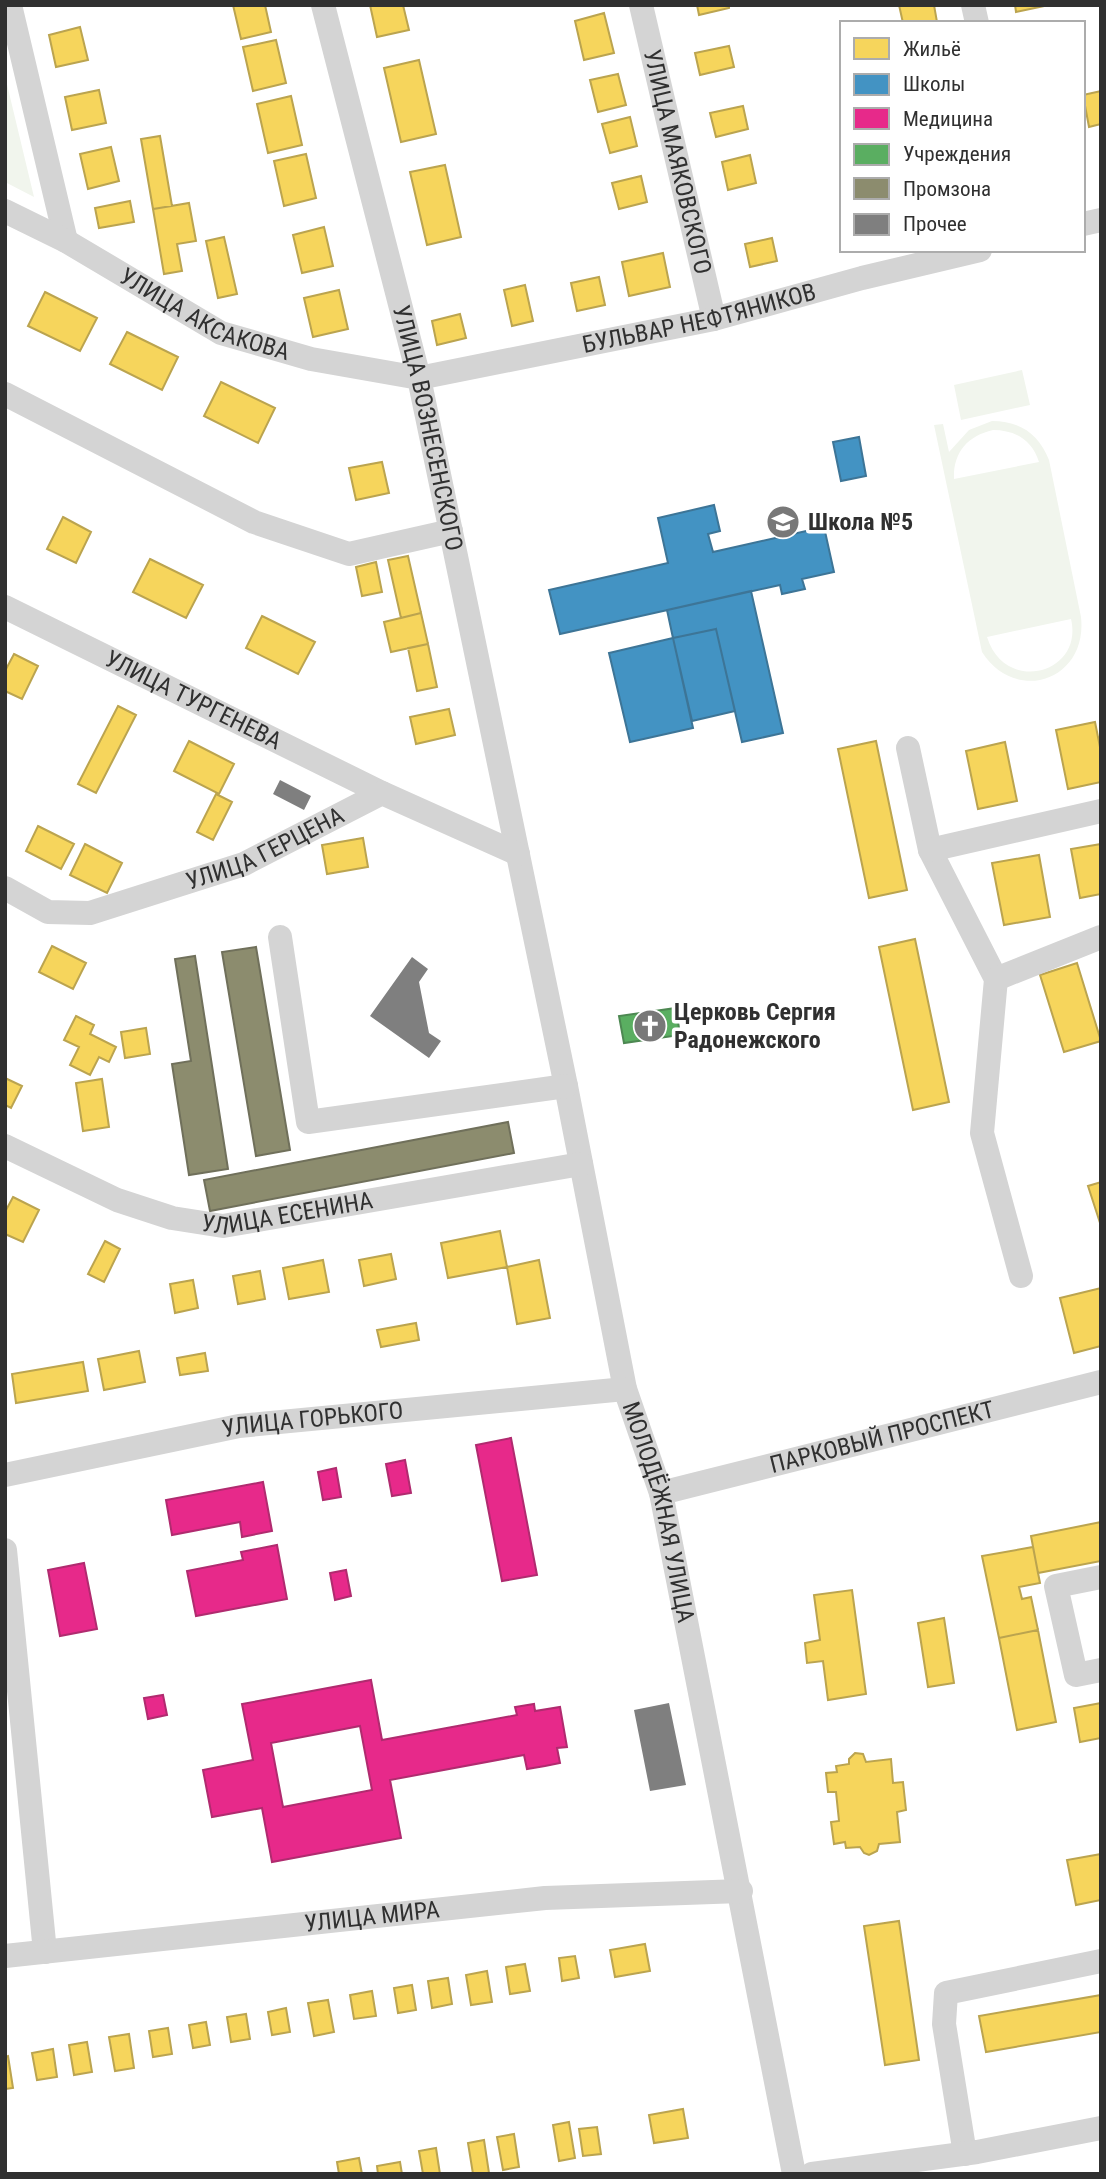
<svg xmlns="http://www.w3.org/2000/svg" width="1106" height="2179" viewBox="0 0 1106 2179" font-family="'Roboto Condensed',sans-serif">
  <style>
    .green { fill: #f1f5ed; fill-rule: evenodd }
    .homes { fill: #f6d55c; stroke: #bba44f; stroke-width: 2 }
    .schools { fill: #4393c3; stroke: #3d7597; stroke-width: 2 }
    .health { fill: #e7298a; stroke: #b02b6f; stroke-width: 2; fill-rule: evenodd }
    .public { fill: #5aae61; stroke: #4d8852; stroke-width: 2 }
    .industry { fill: #8c8c6e; stroke: #70705b; stroke-width: 2 }
    .building { fill: #7f7f7f }
    .lines { fill: none; stroke-linecap: round; stroke-linejoin: round }
    .minor { stroke: #d4d4d4; stroke-width: 24 }
    .labels { text-anchor: middle; dominant-baseline: central; stroke-width: 7; stroke-linejoin: round; paint-order: stroke }
    .street-label { font-size: 24px; fill: #303030; stroke: #fff }
    .poi-label { font-size: 24px; font-weight: bold; fill: #303030; stroke: #fff; text-anchor: start }
  </style>
  <rect width="100%" height="100%" fill="#fff"/>
  <path class="green" d="M5 76 34 197 5 182Z
    M1022 370 1030 405 961 420 954 385Z
    M992 421C1020 421 1039 434 1049 460L1081 617C1088 680 1016 705 982 652L934 425 943 424 949 452 969 430ZM993 430C1015 430 1032 440 1039 462L954 479C953 453 967 436 993 430ZM1071 619C1084 674 1005 695 987 637Z"/>
  <path class="homes" d="M233 5H265L271 32 241 39Z
    M370 5H403L409 30 377 37Z
    M697 5H729V8L699 15Z
    M899 5H934L937 22 903 23Z
    M1015 5H1049L1016 12Z
    M604 13 614 53 584 60 575 21Z
    M80 27 88 60 56 67 49 35Z
    M276 40 286 83 253 91 243 47Z
    M729 46 734 67 700 75 695 53Z
    M419 60 436 134 401 142 384 68Z
    M618 74 626 105 598 112 590 80Z
    M99 90 106 123 72 130 65 97Z
    M1101 91V124L1089 127 1083 95Z
    M291 96 302 145 268 153 257 104Z
    M743 106 748 129 716 137 710 113Z
    M630 117 637 146 610 153 602 124Z
    M160 136 172 206 153 209 141 139Z
    M111 147 119 181 88 189 80 154Z
    M306 154 316 198 284 206 274 161Z
    M750 155 756 183 728 190 722 162Z
    M445 165 461 237 427 245 410 172Z
    M641 176 647 202 619 209 612 183Z
    M130 201 134 222 99 228 95 208Z
    M189 203 196 241 177 244 182 271 164 274 153 209Z
    M324 227 333 266 302 273 293 235Z
    M224 237 237 294 218 298 206 241Z
    M772 238 777 261 750 267 745 244Z
    M663 253 670 287 629 296 622 262Z
    M599 277 605 305 577 311 571 283Z
    M525 285 533 321 512 326 504 290Z
    M339 290 348 329 313 337 304 298Z
    M45 292 97 318 80 351 28 326Z
    M460 314 466 338 437 345 432 321Z
    M127 332 178 357 162 390 110 364Z
    M221 382 275 408 258 443 204 416Z
    M382 462 389 493 356 500 349 468Z
    M63 517 91 532 76 563 47 549Z
    M408 556 421 613 401 618 388 560Z
    M150 559 203 585 186 618 133 592Z
    M376 562 382 592 362 596 356 567Z
    M421 613 428 644 391 652 384 622Z
    M262 616 315 642 298 674 246 648Z
    M428 644 437 687 417 691 408 648Z
    M14 654 38 666 22 699 5 691V671Z
    M118 706 136 715 96 793 78 784Z
    M449 709 455 735 416 744 410 717Z
    M1095 722 1101 752V782L1068 789 1056 730Z
    M189 741 234 764 219 794 174 771Z
    M876 741 907 890 869 898 838 749Z
    M1005 742 1017 801 978 809 966 751Z
    M216 794 232 802 213 840 197 832Z
    M38 826 74 844 61 869 26 851Z
    M363 838 368 867 327 874 322 845Z
    M85 844 122 863 107 893 70 875Z
    M1101 844V894L1080 898 1071 849Z
    M1039 855 1050 917 1004 925 992 863Z
    M915 939 949 1102 913 1110 879 947Z
    M52 946 86 963 73 989 39 972Z
    M1077 963 1101 1041 1064 1052 1040 975Z
    M76 1016 94 1025 90 1034 116 1047 109 1062 99 1057 90 1075 70 1065 79 1047 64 1040Z
    M146 1028 150 1054 125 1058 121 1032Z
    M5 1078 22 1086 11 1108 5 1105Z
    M102 1079 109 1127 83 1131 76 1083Z
    M1101 1182V1226L1088 1186Z
    M13 1197 39 1210 23 1242 5 1234V1212Z
    M500 1231 507 1267 448 1278 441 1243Z
    M105 1241 120 1249 104 1282 88 1274Z
    M391 1254 396 1279 364 1286 359 1260Z
    M323 1260 329 1292 289 1299 283 1268Z
    M539 1260 550 1318 517 1324 507 1267Z
    M260 1271 265 1299 238 1304 233 1276Z
    M193 1280 198 1308 175 1313 170 1284Z
    M1101 1288V1346L1074 1353 1060 1298Z
    M416 1323 419 1340 381 1347 377 1330Z
    M139 1351 145 1382 104 1390 98 1359Z
    M205 1353 208 1371 180 1375 177 1358Z
    M83 1362 88 1391 16 1403 12 1374Z
    M1101 1522V1561L1038 1573 1031 1536Z
    M1033 1547 1040 1583 1019 1587 1022 1599 1031 1597 1038 1630 999 1638 982 1556Z
    M852 1590 866 1694 828 1700 823 1661 807 1663 805 1643 820 1640 814 1595Z
    M944 1618 954 1683 928 1687 918 1623Z
    M1038 1630 1056 1722 1017 1730 999 1638Z
    M1101 1703V1738L1080 1742 1074 1708Z
    M855 1753 863 1754 866 1762 891 1759 893 1783 903 1782 906 1810 897 1812 900 1842 879 1844 877 1851 869 1855 864 1853 860 1847 846 1848 845 1842 834 1844 831 1822 839 1821 836 1792H828L826 1773 837 1772 836 1766 849 1764V1759Z
    M1101 1854V1900L1076 1905 1067 1860Z
    M899 1921 919 2060 885 2065 864 1926Z
    M645 1944 650 1971 615 1977 610 1950Z
    M575 1956 579 1978 562 1981 559 1958Z
    M525 1964 530 1991 510 1994 506 1967Z
    M487 1971 492 2002 471 2005 466 1975Z
    M448 1978 452 2004 432 2008 428 1981Z
    M412 1985 416 2010 398 2013 394 1988Z
    M372 1991 376 2016 354 2019 350 1995Z
    M1101 1995V2032L986 2052 979 2016Z
    M328 2000 334 2032 314 2036 308 2003Z
    M286 2008 290 2032 272 2035 268 2012Z
    M246 2014 250 2039 231 2042 227 2017Z
    M206 2022 210 2045 193 2048 189 2025Z
    M168 2028 172 2054 153 2057 149 2031Z
    M129 2034 134 2068 115 2071 109 2037Z
    M87 2042 92 2072 74 2075 69 2045Z
    M53 2049 57 2077 37 2080 32 2053Z
    M8 2056 13 2088 5 2089V2057Z
    M683 2109 688 2138 654 2143 649 2115Z
    M569 2122 575 2158 559 2161 553 2125Z
    M597 2127 601 2154 583 2156 579 2129Z
    M514 2134 519 2167 503 2170 497 2137Z
    M484 2140 489 2173 473 2174 468 2143Z
    M436 2148 440 2174H423L419 2151Z
    M359 2158 362 2174H339L337 2162Z
    M400 2162 402 2174H378L377 2166Z"/>
  <path class="schools" d="M859 437 866 476 841 481 833 442Z
    M714 505 720 531 708 534 713 552 824 527 834 572 802 579 805 589 782 594 780 585 560 634 549 590 668 563 658 518Z
    M751 591 783 733 742 742 716 629 673 638 667 610Z
    M716 629 735 711 692 721 673 638Z
    M673 638 693 728 630 742 609 653Z"/>
  <path class="health" d="M511 1438 537 1575 502 1581 476 1445Z
    M405 1460 411 1493 392 1496 386 1464Z
    M336 1468 341 1497 323 1500 318 1472Z
    M263 1482 272 1531 242 1537 240 1522 172 1535 166 1500Z
    M277 1545 287 1599 196 1616 187 1571 243 1560 241 1552Z
    M84 1563 97 1629 60 1636 48 1570Z
    M346 1570 351 1596 335 1600 330 1573Z
    M371 1680 382 1740 517 1715 515 1707 534 1704 535 1711 560 1707 567 1747 557 1748 560 1763 545 1766 527 1769 524 1755 390 1780 401 1838 272 1862 262 1808 212 1817 203 1770 253 1760 242 1704ZM360 1726 372 1790 283 1807 271 1743Z
    M163 1695 167 1715 148 1719 144 1698Z"/>
  <path class="public" d="M676 1008 680 1035 624 1043 619 1016Z"/>
  <path class="industry" d="M256 947 290 1150 256 1156 222 952Z
    M195 956 228 1169 189 1175 172 1064 191 1061 175 959Z
    M508 1122 514 1153 210 1211 204 1180Z"/>
  <path class="building" d="M280 780 311 796 304 810 273 794Z
    M412 957 428 969 419 982 429 1033 441 1041 429 1058 370 1016Z
    M669 1703 686 1785 650 1791 634 1710Z"/>
  <g class="lines">
    <g class="minor">
      <path d="M10 5 66 241"/>
      <path id="s1" d="M323 5 419 378 566 1086 625 1389 661 1493 794 2174"/>
      <path id="s2" d="M641 5 714 319"/>
      <path d="M973 5 977 23"/>
      <path id="s3" d="M5 211 66 241 221 333 311 359 419 378 714 319 862 278 980 250"/>
      <path d="M1083 224 1101 220"/>
      <path d="M5 394 254 522 349 554 451 531"/>
      <path id="s4" d="M5 607 382 793"/>
      <path d="M908 748 930 850 996 979 982 1133 1021 1276"/>
      <path d="M930 850 1101 811"/>
      <path id="s5" d="M5 888 48 912 90 913 244 864 382 793 518 854"/>
      <path d="M280 937 308 1122 566 1086"/>
      <path d="M996 979 1101 937"/>
      <path id="s6" d="M5 1146 117 1200 172 1218 223 1226 581 1164"/>
      <path id="s7" d="M5 1475 239 1426 625 1389"/>
      <path id="s8" d="M661 1493 1101 1382"/>
      <path d="M5 1550 45 1952"/>
      <path d="M1101 1577 1056 1586 1076 1675 1101 1670"/>
      <path id="s9" d="M5 1956 545 1898 741 1891"/>
      <path d="M965 2154 944 2024 946 1993 1101 1961"/>
      <path d="M812 2174 977 2152 1101 2128"/>
    </g>
  </g>
  <defs>
    <symbol id="school-disc" viewBox="-11 -11 22 22"><circle r="9.5" fill="#787878" stroke="#fff"/><path d="M0-5L7-2L0 1L-7-2ZM-4 1L0 2.5L4 1V4Q0 6-4 4Z" fill="#fff"/></symbol>
    <symbol id="church-disc" viewBox="-11 -11 22 22"><circle r="9.5" fill="#787878" stroke="#fff"/><path d="M-1.2-6h2.4v3.5h3.3v2.4h-3.3V6h-2.4V-.1h-3.3v-2.4h3.3Z" fill="#fff"/></symbol>
  </defs>
  <g fill-rule="evenodd">
    <use href="#school-disc" x="764" y="503" width="38" height="38"/>
    <use href="#church-disc" x="631" y="1007" width="38" height="38"/>
  </g>
  <g class="labels">
    <g class="street-label">
      <text stroke="none"><textPath href="#s2" startOffset="161">УЛИЦА МАЯКОВСКОГО</textPath></text>
      <text stroke="none"><textPath href="#s3" startOffset="226">УЛИЦА АКСАКОВА</textPath></text>
      <text stroke="none"><textPath href="#s3" startOffset="738">БУЛЬВАР НЕФТЯНИКОВ</textPath></text>
      <text stroke="none"><textPath href="#s1" startOffset="436">УЛИЦА ВОЗНЕСЕНСКОГО</textPath></text>
      <text stroke="none"><textPath href="#s4" startOffset="210">УЛИЦА ТУРГЕНЕВА</textPath></text>
      <text stroke="none"><textPath href="#s5" startOffset="278">УЛИЦА ГЕРЦЕНА</textPath></text>
      <text stroke="none"><textPath href="#s6" startOffset="299">УЛИЦА ЕСЕНИНА</textPath></text>
      <text stroke="none"><textPath href="#s7" startOffset="313">УЛИЦА ГОРЬКОГО</textPath></text>
      <text stroke="none"><textPath href="#s8" startOffset="228">ПАРКОВЫЙ ПРОСПЕКТ</textPath></text>
      <text stroke="none"><textPath href="#s1" startOffset="1545">МОЛОДЁЖНАЯ УЛИЦА</textPath></text>
      <text stroke="none"><textPath href="#s9" startOffset="369">УЛИЦА МИРА</textPath></text>
    </g>
    <g class="poi-label">
      <text x="808" y="522">Школа №5</text>
      <text x="674" y="1012">Церковь Сергия<tspan x="674" dy="28">Радонежского</tspan></text>
    </g>
  </g>
  <rect width="1106" height="2179" fill="none" stroke="#303030" stroke-width="14"/>
  <rect x="840" y="21" width="245" height="231" fill="#ffffff" stroke="#acacac" stroke-width="2"/>
  <rect x="854" y="38" width="35" height="21" fill="#f6d55c" stroke="#acacac" stroke-width="2"/>
  <text x="903" y="56" font-size="21" fill="#303030">Жильё</text>
  <rect x="854" y="74" width="35" height="21" fill="#4393c3" stroke="#acacac" stroke-width="2"/>
  <text x="903" y="91" font-size="21" fill="#303030">Школы</text>
  <rect x="854" y="108" width="35" height="21" fill="#e7298a" stroke="#acacac" stroke-width="2"/>
  <text x="903" y="126" font-size="21" fill="#303030">Медицина</text>
  <rect x="854" y="144" width="35" height="21" fill="#5aae61" stroke="#acacac" stroke-width="2"/>
  <text x="903" y="161" font-size="21" fill="#303030">Учреждения</text>
  <rect x="854" y="178" width="35" height="21" fill="#8c8c6e" stroke="#acacac" stroke-width="2"/>
  <text x="903" y="196" font-size="21" fill="#303030">Промзона</text>
  <rect x="854" y="214" width="35" height="21" fill="#7f7f7f" stroke="#acacac" stroke-width="2"/>
  <text x="903" y="231" font-size="21" fill="#303030">Прочее</text>
</svg>
